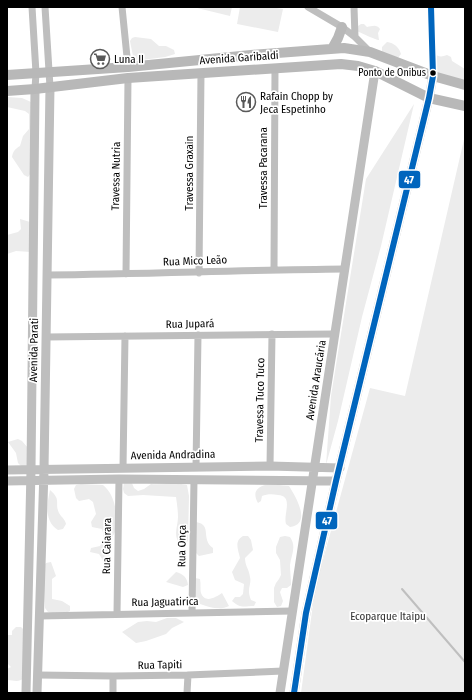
<svg xmlns="http://www.w3.org/2000/svg" width="472" height="700" viewBox="0 0 472 700" font-family="'Fira Sans Condensed',sans-serif">
  <style>
    .green { fill: #ececec }
    .lines { fill: none; stroke-linecap: round; stroke-linejoin: round }
    .stream { stroke: #bfbfbf; stroke-width: 2 }
    .minor { stroke: #bebebe; stroke-width: 7 }
    .tertiary { stroke: #bebebe; stroke-width: 9 }
    .secondary { stroke: #b8b8b8; stroke-width: 10 }
    .bus-1-casing { stroke: #fff; stroke-width: 9 }
    .bus-1 { stroke: #0065bd; stroke-width: 6 }
    .bus-dot { fill: #000; stroke: #fff; stroke-width: 1.5 }
    .labels { text-anchor: middle; dominant-baseline: central; stroke-width: 3.5; stroke-linejoin: round; paint-order: stroke }
    .bus-label { font-size: 10px; fill: #000; stroke: #fff; text-anchor: end }
    .street-label { font-size: 11px; fill: #000; stroke: #fff }
    .poi-label { font-size: 11px; fill: #000; stroke: #fff; text-anchor: start }
    .park-label { font-size: 11px; fill: #333; stroke: #fff }
    .line-badge { stroke: #fff; stroke-width: 1.5 }
    .badge-label { font-size: 11px; text-anchor: middle; font-weight: bold; fill: #fff }
  </style>
  <rect width="100%" height="100%" fill="#fff"/>
  <path class="green" d="M193 7H232L230 16Z
    M240 7H270L283 9 278 32 237 24Z
    M361 24H364L367 27C372 26 377 24 380 29L378 33 379 40C376 40 359 32 357 31L358 26Z
    M135 37 151 39 159 46H166L174 50 175 54 165 57 134 61 130 41 132 38Z
    M387 42C394 43 399 47 401 54L397 59 382 52V47Z
    M434 54C439 57 442 57 447 55L451 57 452 61 465 69V84L434 72Z
    M7 97 22 98 31 102V173L28 177 24 175 12 157C13 151 15 149 20 146L23 136 29 129V114L25 111 7 107Z
    M414 104 381 246 362 317 338 421 326 465 331 396 366 179Z
    M465 135V693H301L315 589 370 388 405 396Z
    M20 219 30 222 31 252 16 251 7 254V235L18 232 21 229Z
    M18 439 22 441 28 448 27 467H22L18 463 16 453 8 442Z
    M124 482 132 483 134 488 138 491 144 489 151 484C163 485 176 482 187 485L189 496 188 541 184 544 179 543C173 534 178 526 178 517 178 511 177 504 176 497L143 495 128 496 124 493 123 489Z
    M81 484 103 485C115 494 119 517 115 532 114 534 112 537 111 540 108 549 114 557 104 562L99 554 90 552 91 548 100 546C104 541 104 535 102 529L92 527 91 522 96 514 93 502 89 499 79 501 76 498 74 489 76 485Z
    M265 485H279L289 486C296 497 312 524 290 527L286 524C283 514 294 496 278 495 272 494 267 494 262 496L261 501 258 503C253 494 255 488 265 485Z
    M50 490C62 500 54 503 59 513 62 518 65 519 66 524L63 529 58 530C44 521 47 504 50 490Z
    M196 522C213 525 200 539 213 548V553L199 556 196 553Z
    M243 536H248L251 540 253 550 245 558C245 566 249 569 250 577 252 585 246 588 251 600L256 602 254 606C244 606 241 609 232 601L235 597H240L243 594 244 584 235 580 232 572 240 558C238 549 234 541 243 536Z
    M285 536 290 537C297 547 291 555 290 565 290 572 291 578 291 585L287 588H282L280 592 283 601 281 606 277 607 274 602V588L276 583 279 579 281 575 280 560 276 553V547L280 537Z
    M51 562 56 576 52 579V599L62 601 70 606V611C63 615 56 614 48 612L45 608 43 567 46 563Z
    M176 572C183 574 187 577 188 585L183 587 166 582Z
    M195 578 200 579C201 584 200 589 201 593 205 604 216 597 222 593L229 606C220 611 209 607 200 604L195 596Z
    M167 618H176L184 622 172 628 166 634 146 641 136 643 122 632 138 622 147 621 156 622Z
    M16 627H21L25 631 24 678C18 683 14 680 7 680V669L11 667 7 663V635H12V631Z"/>
  <g class="lines">
    <path class="stream" d="M402 589 465 662"/>
    <path class="minor" d="M32 7 36 73 35 89
      M45 7 50 87
      M122 7 128 67
      M308 7 342 27 355 37 370 52
      M354 7 355 37
      M431 7 433 76
      M274 270 275 68
      M199 273 201 73
      M126 274 128 78
      M47 275C146 274 245 270 344 269
      M46 337 335 334
      M270 466 272 334
      M196 467 198 335
      M123 468 125 336
      M192 612 194 480
      M117 614 119 479
      M39 616 292 611
      M38 675 113 676 188 675 283 671
      M113 693V676
      M187 693 188 675"/>
    <path class="tertiary" d="M7 470 270 466 340 468
      M7 481 119 479 336 481
      M26 693 31 470 35 89
      M37 693 44 470 50 87
      M280 693 375 71
      M294 693 306 613 336 481 429 98 433 76"/>
    <path class="secondary" d="M332 49 338 38 342 27
      M7 75 128 67 251 55 344 48 370 52 433 76 465 85
      M7 91 35 89 128 78 341 64 358 66 375 71 429 98 465 106"/>
    <defs>
      <path id="bus-1" d="M294 693 306 613 336 481 429 98 433 76 431 7"/>
    </defs>
    <use href="#bus-1" class="bus-1-casing"/>
    <use href="#bus-1" class="bus-1"/>
  </g>
  <defs>
    <symbol id="supermarket-ring" viewBox="-11 -11 22 22"><circle r="9.5" fill="#fff" stroke="#595959" stroke-width="1.5"/><path d="M-6-5.5h2.5l.6 2H6L4.5 2H-2.5L-4.4-4H-6ZM-1.5 3.2a1.3 1.3 0 1 0 .1 0ZM3 3.2a1.3 1.3 0 1 0 .1 0Z" fill="#595959"/></symbol>
    <symbol id="restaurant-ring" viewBox="-11 -11 22 22"><circle r="9.5" fill="#fff" stroke="#595959" stroke-width="1.5"/><path d="M-5-6h1v4h1v-4h1v4h1v-4h1v5L-1.5 .5V6h-2V.5L-5-1ZM5-6V6H3V1.5H1.5Q1.5-4 5-6Z" fill="#595959"/></symbol>
  </defs>
  <g fill-rule="evenodd">
    <use href="#supermarket-ring" x="89" y="48" width="22" height="22"/>
    <use href="#restaurant-ring" x="235" y="91" width="22" height="22"/>
  </g>
  <circle class="bus-dot" cx="433" cy="73" r="3.5"/>
  <g class="labels">
    <g class="bus-label">
      <text x="426" y="73">Ponto de Onibus</text>
    </g>
    <g class="street-label">
      <text transform="translate(239 58) rotate(-4)">Avenida Garibaldi</text>
      <text transform="translate(263 168) rotate(-90)">Travessa Pacarana</text>
      <text transform="translate(189 173) rotate(-90)">Travessa Graxain</text>
      <text transform="translate(116 176) rotate(-89)">Travessa Nutria</text>
      <text transform="translate(195 261) rotate(-2)">Rua Mico Leão</text>
      <text transform="translate(190 324) rotate(-1)">Rua Jupará</text>
      <text transform="translate(34 350) rotate(-89)">Avenida Parati</text>
      <text transform="translate(316 380) rotate(-81)">Avenida Araucária</text>
      <text transform="translate(260 400) rotate(-89)">Travessa Tuco Tuco</text>
      <text transform="translate(173 455) rotate(-1)">Avenida Andradina</text>
      <text transform="translate(107 546) rotate(-89)">Rua Caiarara</text>
      <text transform="translate(182 546) rotate(-89)">Rua Onça</text>
      <text transform="translate(165 602) rotate(-1)">Rua Jaguatirica</text>
      <text transform="translate(160 665) rotate(-1)">Rua Tapiti</text>
    </g>
    <g class="poi-label">
      <text x="114" y="59">Luna II</text>
      <text x="260" y="96">Rafain Chopp by<tspan x="260" dy="13">Jeca Espetinho</tspan></text>
    </g>
    <g class="park-label">
      <text x="388" y="616">Ecoparque Itaipu</text>
    </g>
  </g>
  <g class="line-badge">
    <rect x="398" y="170" width="23" height="19" rx="4" fill="#0065bd"/>
    <rect x="315" y="511" width="23" height="19" rx="4" fill="#0065bd"/>
  </g>
  <g class="badge-label">
    <text x="409" y="184">47</text>
    <text x="327" y="525">47</text>
  </g>
  <rect width="472" height="700" fill="none" stroke="#000000" stroke-width="16"/>
</svg>
